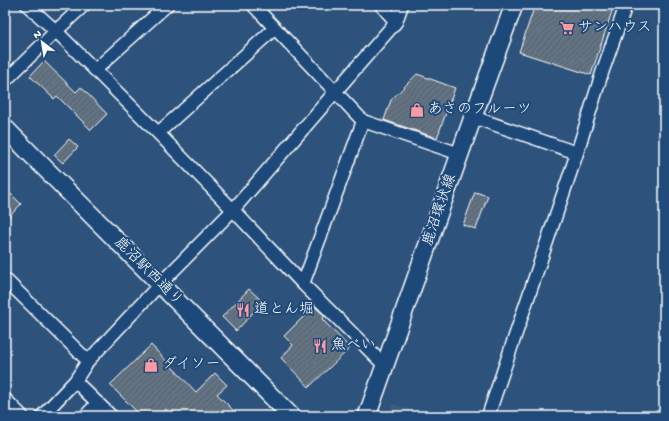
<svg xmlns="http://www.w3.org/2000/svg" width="669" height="421" viewBox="0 0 669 421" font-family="'Gochi Hand','Klee One',sans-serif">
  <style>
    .built { fill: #3e5c7e }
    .building { fill: url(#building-hatch); stroke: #fff }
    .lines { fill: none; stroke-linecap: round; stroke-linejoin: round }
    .street-casing { stroke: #fff; stroke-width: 15 }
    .secondary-casing { stroke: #fff; stroke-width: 20 }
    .street { stroke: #1f4a7a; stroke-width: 12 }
    .secondary { stroke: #1f4a7a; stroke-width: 17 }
    .labels { text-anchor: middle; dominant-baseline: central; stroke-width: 4; stroke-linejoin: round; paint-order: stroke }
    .poi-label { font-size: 15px; fill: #fff; stroke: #1f4a7a; text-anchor: start }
    .street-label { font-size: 15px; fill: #fff; stroke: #1f4a7a }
  </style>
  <defs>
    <pattern id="building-hatch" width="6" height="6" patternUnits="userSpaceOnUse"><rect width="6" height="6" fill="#647383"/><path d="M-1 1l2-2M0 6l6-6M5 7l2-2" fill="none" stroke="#575e65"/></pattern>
  </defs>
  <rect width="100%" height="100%" fill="#2d527c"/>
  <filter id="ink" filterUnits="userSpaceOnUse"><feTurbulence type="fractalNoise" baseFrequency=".025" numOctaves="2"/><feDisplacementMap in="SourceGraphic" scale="8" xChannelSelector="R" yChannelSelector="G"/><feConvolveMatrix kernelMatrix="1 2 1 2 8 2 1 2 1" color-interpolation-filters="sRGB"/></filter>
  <g filter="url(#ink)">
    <path class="built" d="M393 404 429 416H387Z"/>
    <path class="building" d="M535 5H614L591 75 519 52Z
      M44 61 76 92 81 87 107 114 91 130 57 96 54 99 30 76Z
      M417 74 455 88 437 138 384 120 391 100Z
      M69 139 78 147 63 163 54 155Z
      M5 188 21 204 5 221Z
      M475 192 488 196 476 229 463 225Z
      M249 289 263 302 236 331 222 317Z
      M314 306 325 316 322 319 350 348 309 387 281 358 293 345 284 336Z
      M151 345 196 392 215 373 227 385 217 394 239 416H173L166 409 159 416H141L110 385Z"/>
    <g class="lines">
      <defs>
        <path id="street" d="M27 5 56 31 158 133 233 210 303 284 385 366
          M253 5 363 121 460 154
          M381 5 396 22
          M95 70 167 5
          M5 81 56 31 84 5
          M473 117 577 153
          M158 133 275 28
          M5 279 88 361
          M303 284 363 121
          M75 381 111 416
          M5 399 22 416
          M42 416 75 381 88 361 160 284 233 210 335 92 396 22 402 5
          M85 416 98 403
          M488 416 577 153 602 73 626 5"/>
        <path id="secondary" d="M5 128 291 416
          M367 416 473 117 514 5"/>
      </defs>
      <use href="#street" class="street-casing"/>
      <use href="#secondary" class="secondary-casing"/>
      <use href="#street" class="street"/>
      <use href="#secondary" class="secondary"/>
    </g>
  </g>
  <defs>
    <symbol id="supermarket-bare" viewBox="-9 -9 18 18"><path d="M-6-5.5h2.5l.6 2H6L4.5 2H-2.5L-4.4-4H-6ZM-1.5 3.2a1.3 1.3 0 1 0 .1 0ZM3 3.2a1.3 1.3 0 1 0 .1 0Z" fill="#ff9aa2" stroke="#1f4a7a" stroke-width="2.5" paint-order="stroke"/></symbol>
    <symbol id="shop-bare" viewBox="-9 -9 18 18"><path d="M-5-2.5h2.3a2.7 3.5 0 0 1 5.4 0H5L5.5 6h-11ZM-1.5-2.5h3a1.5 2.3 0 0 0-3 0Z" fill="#ff9aa2" stroke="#1f4a7a" stroke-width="2.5" paint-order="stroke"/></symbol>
    <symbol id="restaurant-bare" viewBox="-9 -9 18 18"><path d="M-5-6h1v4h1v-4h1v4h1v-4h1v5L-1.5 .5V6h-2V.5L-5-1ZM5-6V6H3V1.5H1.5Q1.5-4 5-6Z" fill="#ff9aa2" stroke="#1f4a7a" stroke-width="2.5" paint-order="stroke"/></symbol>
  </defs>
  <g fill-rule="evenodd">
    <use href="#supermarket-bare" x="557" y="18" width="20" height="20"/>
    <use href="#shop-bare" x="407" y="100" width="20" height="20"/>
    <use href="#restaurant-bare" x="233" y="300" width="20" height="20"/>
    <use href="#restaurant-bare" x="310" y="336" width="20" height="20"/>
    <use href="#shop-bare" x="141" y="355" width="20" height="20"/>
  </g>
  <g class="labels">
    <g class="poi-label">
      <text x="578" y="28">サンハウス</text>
      <text x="428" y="110">あさのフルーツ</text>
      <text x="254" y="310">道とん堀</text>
      <text x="331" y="346">魚べい</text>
      <text x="162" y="365">ダイソー</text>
    </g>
    <g class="street-label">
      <text transform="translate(440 210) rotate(-71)">鹿沼環状線</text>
      <text transform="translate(148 272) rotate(45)">鹿沼駅西通り</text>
    </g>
  </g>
  <rect width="669" height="421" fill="none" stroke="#1f4a7a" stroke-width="20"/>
  <rect x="10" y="10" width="649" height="401" fill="none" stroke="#fff" stroke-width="1.5" filter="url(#ink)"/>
  <g transform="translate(42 42) rotate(329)" stroke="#1f4a7a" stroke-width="3" paint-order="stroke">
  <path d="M0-3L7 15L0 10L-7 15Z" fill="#ffffff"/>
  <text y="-6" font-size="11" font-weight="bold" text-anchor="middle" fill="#ffffff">N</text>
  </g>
</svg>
